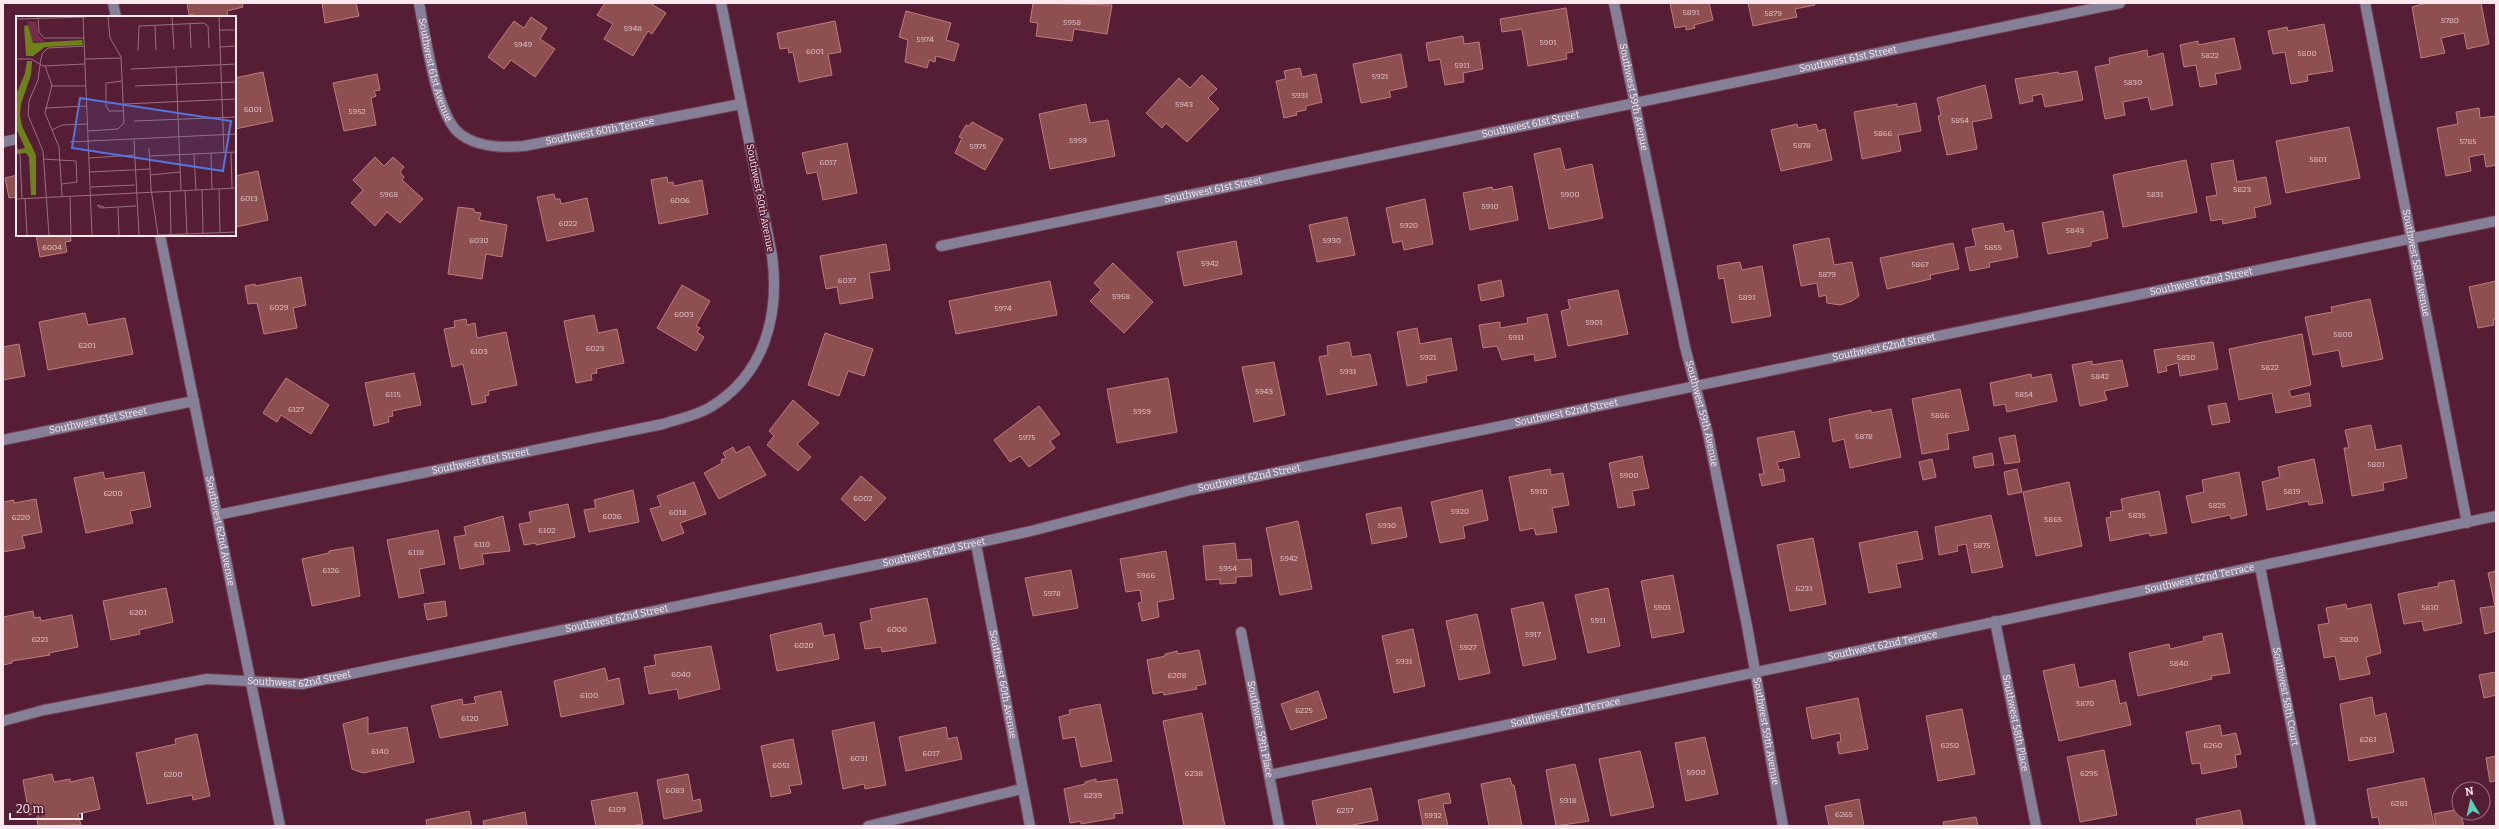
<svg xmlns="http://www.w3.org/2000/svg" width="2499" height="829" viewBox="0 0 2499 829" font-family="Bitter,serif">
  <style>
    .building { fill: #8e4f51; stroke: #c07c7d }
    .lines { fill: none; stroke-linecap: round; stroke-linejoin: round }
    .minor-casing { stroke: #713e52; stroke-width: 12 }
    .minor { stroke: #867f98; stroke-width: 10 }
    .labels { text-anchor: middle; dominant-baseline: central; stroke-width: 3.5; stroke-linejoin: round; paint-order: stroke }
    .number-label { font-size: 8px; fill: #e2c2c7 }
    .street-label { font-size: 10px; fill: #fee8ee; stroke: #561e34 }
    .inset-road { fill: none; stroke: #996f7e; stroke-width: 1 }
    .view { fill: #5574de; fill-opacity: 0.15; stroke: #5574de; stroke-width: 2 }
    .inset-edge { fill: none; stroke: #fee8ee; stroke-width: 2 }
  </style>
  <rect width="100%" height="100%" fill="#561e34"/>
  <path class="building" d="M187 3H242L243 7 227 11 228 17H194L193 14 189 15Z
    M322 3H356L359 16 325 23Z
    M605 3H650L666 13 652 34 648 31 633 56 604 39 613 24 597 15Z
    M1033 3 1112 5 1107 34 1074 29 1072 41 1036 36 1038 23 1030 22Z
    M1670 3H1709L1713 20 1694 25 1695 28 1686 30V26L1675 28Z
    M1748 3H1814L1815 5 1795 9 1797 17 1753 26Z
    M2426 3H2481L2489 44 2467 49 2464 33 2441 38 2445 53 2421 58 2412 7Z
    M1566 8 1573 52 1566 53 1567 59 1528 66 1522 29 1502 32 1500 19Z
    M906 11 951 23 946 40 959 44 954 61 936 56 935 62 929 60 927 68 905 62 908 40 899 37Z
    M531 17 547 28 540 39 555 49 535 77 511 60 504 69 488 57 514 21 524 28Z
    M835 21 841 52 828 54 832 75 799 82 793 52 789 53 788 48 780 49 777 33Z
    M2324 24 2333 71 2307 75 2308 81 2291 84 2285 52 2273 54 2268 31 2287 27 2288 31Z
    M1463 36 1464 44 1479 42 1483 69 1463 73 1464 82 1445 85 1440 59 1429 61 1426 43Z
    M2234 38 2241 69 2215 74 2217 84 2200 87 2196 65 2184 67 2180 45 2198 41V45Z
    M2147 50 2148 57 2163 53 2173 105 2151 110 2148 97 2123 102 2125 115 2105 119 2095 67 2110 64 2109 58Z
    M1401 54 1407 87 1389 91 1391 97 1361 103 1353 64Z
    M1300 68 1302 77 1316 74 1322 102 1306 106V110L1296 112 1297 115 1284 118 1276 81 1286 79 1284 71Z
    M2077 71 2083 100 2045 107 2042 94 2032 96 2033 101 2020 104 2015 79 2058 72 2059 74Z
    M263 72 273 121 235 129V78Z
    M377 74 380 90 374 91 376 96 371 98 376 125 344 131 333 83Z
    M1202 75 1217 89 1208 98 1219 109 1187 142 1166 123 1162 128 1146 113 1179 78 1190 88Z
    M1985 85 1992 118 1972 122 1977 149 1947 155 1938 116 1941 115 1937 98Z
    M1916 103 1921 131 1898 135 1901 151 1862 159 1854 112 1897 104V107Z
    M1086 104 1090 123 1108 120 1115 156 1050 169 1039 114Z
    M2479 108 2480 118 2496 116V165L2486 167 2484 154 2469 157 2471 171 2446 176 2437 128 2458 124 2456 112Z
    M972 122 1003 139 985 170 955 153 962 138 959 137 966 125 969 126Z
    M1797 124 1798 128 1816 124 1818 131 1825 129 1832 160 1781 171 1771 130Z
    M2349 127 2360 178 2286 193 2276 141Z
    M847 143 857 193 823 200 817 172 807 174 802 153Z
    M1560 148 1565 170 1592 164 1603 218 1549 229 1534 154Z
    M375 157 384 166 393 157 404 167 400 172 404 177 402 180 423 199 400 223 387 212 375 226 351 203 363 190 353 180Z
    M2186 160 2197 212 2123 227 2113 175Z
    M2233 160 2237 182 2266 177 2271 204 2254 208 2256 217 2223 224 2222 219 2211 221 2206 197 2217 195 2211 164Z
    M258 171 268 220 236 227 235 176Z
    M17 175V197L9 198 5 178Z
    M667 177 668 183 673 182 674 186 702 180 708 214 659 224 651 180Z
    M1512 186 1518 220 1470 230 1463 193 1492 187 1493 190Z
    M554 194 555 199H560L561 204 587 198 594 231 547 241 537 197Z
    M1425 199 1433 244 1404 250 1402 241 1393 243 1386 208Z
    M458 207 474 209V212L481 213 479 220 507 225 502 257 486 254 482 279 448 274Z
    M2103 211 2108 238 2091 242V246L2048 254 2042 223Z
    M1347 217 1355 255 1317 262 1309 225Z
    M2003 223 2005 232 2013 230 2018 257 1989 263 1990 267 1970 271 1965 248 1976 246 1972 229Z
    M36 235H70L71 241 65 242 67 252 40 257Z
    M1829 238 1834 265 1852 262 1859 296 1852 301 1840 305 1827 303 1826 295 1819 297 1817 283 1801 286 1793 245Z
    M1236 241 1242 274 1184 286 1177 252Z
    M1953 243 1959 269 1930 275 1931 279 1887 289 1880 258Z
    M886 244 890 270 869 273 873 298 840 304 837 287 826 289 820 256Z
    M1740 262 1742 270 1762 266 1771 316 1732 323 1724 278 1719 279 1717 266Z
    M1113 263 1153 302 1124 333 1090 301 1101 290 1094 283Z
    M301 277 306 305 293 308 297 328 264 334 257 303 248 304 245 286 255 284V286Z
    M1501 280 1504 296 1481 301 1478 285Z
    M1050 281 1057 315 956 334 949 301Z
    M2496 281V319H2493L2494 325 2478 328 2469 287Z
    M682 285 710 301 696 326 700 328 697 332 704 337 696 351 657 328Z
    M1618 290 1628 334 1568 346 1561 311 1570 309 1568 300Z
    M2370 299 2383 359 2342 367 2339 350 2313 355 2305 317 2332 312 2331 307Z
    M85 313 88 325 125 318 133 354 48 370 39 322Z
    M1547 314 1556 357 1535 361 1534 354 1502 360 1497 346 1483 348 1479 325 1500 322V328L1528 323 1527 318Z
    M594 315 598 333 617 329 624 363 596 369 597 373 591 374 592 380 576 383 564 321Z
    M466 319 467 325 475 323 477 338 506 332 517 385 488 391 489 395 485 396 486 402 472 405 463 364 452 367 444 329 455 327 454 321Z
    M1417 328 1420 344 1451 338 1457 370 1426 376 1427 382 1407 386 1397 332Z
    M825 333 873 349 864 376 848 371 839 396 808 385Z
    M2302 334 2311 385 2289 390 2291 397 2309 393 2311 406 2276 413 2272 393 2239 400 2229 349Z
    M1349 342 1352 357 1370 354 1377 385 1327 395 1319 357 1328 355 1327 346Z
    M2213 342 2218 369 2180 376 2178 363 2166 366 2167 371 2158 373 2154 350Z
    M19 344 25 376 3 380V347Z
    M2122 360 2128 386 2104 391 2107 400 2080 406 2072 365 2092 361V365Z
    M1274 362 1285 415 1254 422 1242 367Z
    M414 373 421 405 392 411 393 416 388 417 389 422 374 426 365 383Z
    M2031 374 2032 378 2051 374 2057 401 2007 412 2005 404 1994 406 1990 383Z
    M286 378 329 405 311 434 281 415 277 422 263 413Z
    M1168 378 1177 432 1117 443 1107 389Z
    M1960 389 1969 430 1947 434 1949 449 1922 454 1912 399Z
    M793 400 819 423 797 444 811 457 798 471 767 445 774 436 769 431Z
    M2226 403 2230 422 2212 425 2208 406Z
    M1039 406 1060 434 1050 441 1055 448 1029 467 1020 456 1010 462 994 440Z
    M1891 409 1901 457 1850 468 1844 439 1833 442 1829 419 1871 410V413Z
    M2371 425 2376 450 2401 445 2407 478 2383 483 2384 490 2352 496 2344 448H2349L2345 430Z
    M1794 431 1800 457 1777 462 1779 470 1783 469 1785 481 1762 486 1759 474H1764L1757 438Z
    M2015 435 2020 462 2005 464 1999 438Z
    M749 446 766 475 719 499 704 473 722 463 721 460 726 458 723 453 733 447 736 453Z
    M1992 453 1994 465 1975 468 1973 457Z
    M1642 456 1649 488 1632 491 1635 505 1618 508 1609 463Z
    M1932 459 1936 477 1923 480 1919 462Z
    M2314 459 2323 503 2309 505 2308 501 2267 510 2262 482 2280 477 2278 467Z
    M1550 469 1551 475 1563 473 1569 505 1552 508 1557 532 1536 535 1534 528 1520 531 1509 477Z
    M2017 469 2022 492 2008 495 2004 472Z
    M103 472 105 479 144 472 151 507 130 511 133 523 86 533 74 478Z
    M2239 472 2247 515 2231 519 2230 515 2192 523 2186 496 2204 492 2202 480Z
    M861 476 886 498 865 521 841 499Z
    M694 482 706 514 680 523 684 533 662 541 650 509 661 506 657 496Z
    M2069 482 2082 546 2036 556 2023 492Z
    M633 490 639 522 589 532 584 510 596 508 594 500Z
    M1482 490 1488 520 1463 526 1465 538 1440 543 1431 502Z
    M2159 491 2167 533 2150 536 2149 533 2110 541 2106 518 2111 517 2110 512 2123 510 2121 499Z
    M36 499 42 532 22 536 25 548 3 552V502L14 500V503Z
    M568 504 575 537 536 545V543L524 545 519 524 531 522 529 512Z
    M1401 507 1407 537 1372 544 1366 514Z
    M1991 515 2003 567 1972 573 1966 544 1957 546 1958 551 1939 555 1935 527Z
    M503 516 510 551 482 554 484 564 460 569 454 537 466 535 464 527Z
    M1298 521 1312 589 1280 595 1266 528Z
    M438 530 445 564 419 569 424 593 399 598 387 540Z
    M1917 531 1923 559 1896 564 1901 587 1869 593 1859 543Z
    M1813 538 1826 604 1790 611 1777 545Z
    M1235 543 1237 560 1251 559 1252 576 1236 577V583L1220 584V579L1206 580 1203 546Z
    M353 547 360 596 312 606 302 559 329 553V551Z
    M1166 551 1174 599 1157 602 1159 617 1142 621 1138 603 1142 602 1140 590 1126 592 1120 559Z
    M1071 570 1078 608 1033 616 1025 578Z
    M2496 571V631L2485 634 2480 608 2495 606 2488 573Z
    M1673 575 1684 632 1652 638 1641 581Z
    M2454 580 2462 623 2424 631 2422 621 2404 624 2398 594 2439 586 2438 583Z
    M166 588 173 622 139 630 140 634 111 640 103 601Z
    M1608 588 1620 646 1588 653 1575 595Z
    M927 598 936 643 882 652 881 647 865 649 860 623 872 620 870 609Z
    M445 601 447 616 427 620 424 604Z
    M1543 602 1556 659 1523 666 1511 609Z
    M2346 604 2347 609 2371 604 2381 653 2366 657 2370 674 2340 680 2335 656 2324 658 2318 625 2329 623 2326 608Z
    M33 611 34 618 40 617 41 621 72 615 78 647 49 653 50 655 12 661V663L3 665V617Z
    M1477 614 1490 673 1459 680 1446 621Z
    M821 623 824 636 834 634 839 659 777 671 770 635Z
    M1413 629 1425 686 1394 693 1382 636Z
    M2222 633 2230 673 2211 676 2212 679 2138 696 2129 653 2169 644 2170 649 2204 641 2203 637Z
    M711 646 720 689 679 699 677 689 649 694 644 667 656 665 654 655Z
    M1199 650 1206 684 1196 686 1197 689 1164 695 1163 692 1153 694 1147 660 1165 656V654L1177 651 1178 654Z
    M2074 664 2079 688 2115 680 2120 704 2126 702 2131 725 2059 741 2043 671Z
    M605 668 608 681 619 678 624 704 561 717 554 681Z
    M2496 672V695L2484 698 2479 675Z
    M501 691 508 725 440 738 431 706 462 699 463 705 476 703 474 697Z
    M1318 691 1327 718 1291 730 1281 704Z
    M2372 697 2375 716 2386 713 2394 752 2349 761 2340 704Z
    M1858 698 1868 749 1839 754 1837 742H1841L1840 733 1812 739 1806 708Z
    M1100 704 1112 761 1081 767 1075 737 1063 739 1059 717 1070 714 1069 710Z
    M1962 709 1975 774 1938 781 1926 716Z
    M1202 713 1225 826H1184L1163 721Z
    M368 717V734L407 727 414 762 363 773 352 769 343 724Z
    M874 722 886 785 865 789 864 784 843 789 832 731Z
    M2220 725 2222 736 2236 733 2241 754 2235 755 2237 767 2202 774 2200 763 2192 764 2186 732Z
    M946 727 948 739 957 737 962 759 906 771 899 737Z
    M197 734 210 796 193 800 192 795 147 804 136 753 176 744 175 739Z
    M1705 737 1718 794 1686 801 1675 743Z
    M793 739 802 784 789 786 791 793 771 797 761 746Z
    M2104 750 2117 815 2080 822 2067 757Z
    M1640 751 1654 807 1611 816 1599 759Z
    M2496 756V781L2490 782 2486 758Z
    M1575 764 1589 821 1556 826 1546 770Z
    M52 774 54 782 70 779V782L93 777 100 809 78 814 81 825 38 826 36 813 29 815 23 780Z
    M688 774 693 801 700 799 702 811 664 819 657 780Z
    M1510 778 1512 785H1514L1522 826H1489L1481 784Z
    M2424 778 2434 825 2380 826 2378 817 2372 818 2367 789Z
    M1096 779V782L1117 779 1123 813 1114 814 1115 818 1081 824V821L1070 823 1064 789 1085 784V782Z
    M1371 788 1378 820 1348 826H1317L1312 801Z
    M637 792 643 824 631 826H596L591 801Z
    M1449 793 1451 803 1443 804 1448 826H1423L1418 800Z
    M1859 799 1864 826H1829L1825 806Z
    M2459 809 2464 826H2436L2434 814Z
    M2240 810 2243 826H2197L2196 819Z
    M469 811 472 826H427L426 820Z
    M525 812 527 826H484L483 821Z
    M1976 817 1978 826H1944L1943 822Z"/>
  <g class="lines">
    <defs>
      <g id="minor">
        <path d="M113 3 116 17"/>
        <path id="s1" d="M419 3C425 34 436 114 459 133 477 148 503 148 524 146L741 104"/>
        <path id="s2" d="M1614 3 1685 347 1708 434 1747 626 1783 826"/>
        <path id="s3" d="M2365 3 2467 523"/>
        <path d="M3 142 17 139"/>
        <path id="s4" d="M160 235 280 826"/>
        <path id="s5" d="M941 246 2120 3"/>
        <path id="s6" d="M3 440 194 401"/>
        <path id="s7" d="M217 515 663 424C678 419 695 416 709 408 765 375 780 315 772 255L721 3"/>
        <path id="s8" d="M976 544 1030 826"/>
        <path id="s9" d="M2260 567 2311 826"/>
        <path id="s10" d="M1995 621 2036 826"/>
        <path id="s11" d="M1241 632 1279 826"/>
        <path id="s12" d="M3 721 44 710 207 679 302 684 909 558 1031 531 1191 490 2496 221"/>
        <path id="s13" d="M1269 775 2496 516"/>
        <path d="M868 826 1022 789"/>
      </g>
    </defs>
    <use href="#minor" class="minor-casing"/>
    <use href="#minor" class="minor"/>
  </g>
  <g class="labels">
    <g class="number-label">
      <text x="1691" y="12">5891</text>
      <text x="1773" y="13">5879</text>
      <text x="2450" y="20">5780</text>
      <text x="1072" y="22">5958</text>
      <text x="633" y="28">5948</text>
      <text x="925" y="39">5974</text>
      <text x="1548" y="42">5901</text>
      <text x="523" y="44">5949</text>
      <text x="815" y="51">6001</text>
      <text x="2307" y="53">5800</text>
      <text x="2210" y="55">5822</text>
      <text x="1462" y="65">5911</text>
      <text x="1380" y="76">5921</text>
      <text x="2133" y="82">5830</text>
      <text x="1300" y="95">5931</text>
      <text x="1184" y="104">5943</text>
      <text x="253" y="109">6001</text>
      <text x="357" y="111">5952</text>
      <text x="1960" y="120">5854</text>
      <text x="1883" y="133">5866</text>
      <text x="1078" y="140">5959</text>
      <text x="2468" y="141">5785</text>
      <text x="1802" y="145">5878</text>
      <text x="978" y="146">5975</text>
      <text x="2318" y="159">5801</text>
      <text x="828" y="162">6017</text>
      <text x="2242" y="189">5823</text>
      <text x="389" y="194">5968</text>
      <text x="1570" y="194">5900</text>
      <text x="2155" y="194">5831</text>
      <text x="249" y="198">6013</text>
      <text x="680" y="200">6006</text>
      <text x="1490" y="206">5910</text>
      <text x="568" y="223">6022</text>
      <text x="1409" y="225">5920</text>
      <text x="2075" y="230">5843</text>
      <text x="479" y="240">6030</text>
      <text x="1332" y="240">5930</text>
      <text x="52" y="247">6004</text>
      <text x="1993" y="247">5855</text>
      <text x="1210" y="263">5942</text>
      <text x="1920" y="264">5867</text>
      <text x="1827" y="274">5879</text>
      <text x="847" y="280">6037</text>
      <text x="1121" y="296">5958</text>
      <text x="1747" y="297">5891</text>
      <text x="279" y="307">6029</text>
      <text x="1003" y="308">5974</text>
      <text x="684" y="314">6003</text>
      <text x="1594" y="322">5901</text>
      <text x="2343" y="334">5800</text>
      <text x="1516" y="337">5911</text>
      <text x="87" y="345">6201</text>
      <text x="595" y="348">6023</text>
      <text x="479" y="351">6103</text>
      <text x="1428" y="357">5921</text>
      <text x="2186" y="357">5830</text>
      <text x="2270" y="367">5822</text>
      <text x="1348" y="371">5931</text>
      <text x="2100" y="376">5842</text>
      <text x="1264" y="391">5943</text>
      <text x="393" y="394">6115</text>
      <text x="2024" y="394">5854</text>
      <text x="296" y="409">6127</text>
      <text x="1142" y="411">5959</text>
      <text x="1940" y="415">5866</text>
      <text x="1864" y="436">5878</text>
      <text x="1027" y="437">5975</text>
      <text x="2376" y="464">5801</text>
      <text x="1629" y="475">5900</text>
      <text x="1539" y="491">5910</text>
      <text x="2292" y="491">5819</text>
      <text x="113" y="493">6200</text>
      <text x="863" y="498">6002</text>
      <text x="2217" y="505">5825</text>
      <text x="1460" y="511">5920</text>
      <text x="678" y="512">6018</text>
      <text x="2137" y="515">5835</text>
      <text x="612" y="516">6026</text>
      <text x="21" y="517">6220</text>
      <text x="2053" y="519">5865</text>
      <text x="1387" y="525">5930</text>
      <text x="547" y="530">6102</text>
      <text x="482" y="544">6110</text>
      <text x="1982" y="545">5875</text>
      <text x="416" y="552">6118</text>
      <text x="1289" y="558">5942</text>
      <text x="1228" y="568">5954</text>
      <text x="331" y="570">6126</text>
      <text x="1146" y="575">5966</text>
      <text x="1804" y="588">6231</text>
      <text x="1052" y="593">5978</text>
      <text x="1662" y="607">5901</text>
      <text x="2430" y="607">5810</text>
      <text x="138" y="612">6201</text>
      <text x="1598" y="620">5911</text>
      <text x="897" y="629">6000</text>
      <text x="1533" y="634">5917</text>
      <text x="40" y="639">6221</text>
      <text x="2349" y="639">5820</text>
      <text x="804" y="645">6020</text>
      <text x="1468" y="647">5927</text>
      <text x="1404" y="661">5931</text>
      <text x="2179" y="663">5840</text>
      <text x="681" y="674">6040</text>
      <text x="1177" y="675">6208</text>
      <text x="589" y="695">6100</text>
      <text x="2085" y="703">5870</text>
      <text x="1304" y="710">6225</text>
      <text x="470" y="718">6120</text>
      <text x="2368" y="739">6261</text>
      <text x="1950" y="745">6250</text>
      <text x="2213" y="745">6260</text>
      <text x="380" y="751">6140</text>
      <text x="931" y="753">6017</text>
      <text x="859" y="758">6031</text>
      <text x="781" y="765">6051</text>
      <text x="1696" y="772">5900</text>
      <text x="1194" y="773">6238</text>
      <text x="2089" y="773">6295</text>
      <text x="173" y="774">6200</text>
      <text x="675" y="790">6083</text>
      <text x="1093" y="795">6239</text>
      <text x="1568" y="800">5918</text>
      <text x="2399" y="803">6281</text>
      <text x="617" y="809">6109</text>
      <text x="1345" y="810">6257</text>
      <text x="1844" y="814">6265</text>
      <text x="1433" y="815">5932</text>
    </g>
    <g class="street-label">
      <text stroke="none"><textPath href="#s5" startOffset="926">Southwest 61st Street</textPath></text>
      <text stroke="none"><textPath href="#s1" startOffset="69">Southwest 61st Avenue</textPath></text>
      <text stroke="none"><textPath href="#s2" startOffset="96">Southwest 59th Avenue</textPath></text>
      <text stroke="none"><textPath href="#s5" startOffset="602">Southwest 61st Street</textPath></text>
      <text stroke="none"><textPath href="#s1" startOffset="283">Southwest 60th Terrace</textPath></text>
      <text stroke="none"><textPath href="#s5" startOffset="278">Southwest 61st Street</textPath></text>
      <text transform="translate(760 198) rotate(79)">Southwest 60th Avenue</text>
      <text stroke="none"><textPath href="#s3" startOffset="265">Southwest 58th Avenue</textPath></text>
      <text stroke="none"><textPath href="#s12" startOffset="2245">Southwest 62nd Street</textPath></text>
      <text stroke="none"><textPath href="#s12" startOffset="1921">Southwest 62nd Street</textPath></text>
      <text stroke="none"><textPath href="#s12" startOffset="1597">Southwest 62nd Street</textPath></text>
      <text stroke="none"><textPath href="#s2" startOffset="420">Southwest 59th Avenue</textPath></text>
      <text stroke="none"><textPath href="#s6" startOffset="97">Southwest 61st Street</textPath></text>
      <text stroke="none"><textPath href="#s7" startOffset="269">Southwest 61st Street</textPath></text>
      <text stroke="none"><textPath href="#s12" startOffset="1273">Southwest 62nd Street</textPath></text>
      <text stroke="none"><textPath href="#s4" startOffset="302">Southwest 62nd Avenue</textPath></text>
      <text stroke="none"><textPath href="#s12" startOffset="949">Southwest 62nd Street</textPath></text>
      <text stroke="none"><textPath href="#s13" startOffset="951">Southwest 62nd Terrace</textPath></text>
      <text stroke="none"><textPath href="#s12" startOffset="625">Southwest 62nd Street</textPath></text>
      <text stroke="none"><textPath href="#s13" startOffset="627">Southwest 62nd Terrace</textPath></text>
      <text stroke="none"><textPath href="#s12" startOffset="301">Southwest 62nd Street</textPath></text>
      <text stroke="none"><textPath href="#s8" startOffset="143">Southwest 60th Avenue</textPath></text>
      <text stroke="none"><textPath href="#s9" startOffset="132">Southwest 58th Court</textPath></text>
      <text stroke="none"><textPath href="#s13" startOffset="303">Southwest 62nd Terrace</textPath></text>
      <text stroke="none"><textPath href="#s10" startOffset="104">Southwest 58th Place</textPath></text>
      <text stroke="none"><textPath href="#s11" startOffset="99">Southwest 59th Place</textPath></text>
      <text stroke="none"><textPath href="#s2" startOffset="744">Southwest 59th Avenue</textPath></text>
    </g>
  </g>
  <g transform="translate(16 16)">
    <rect width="220" height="220" fill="#561e34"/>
    <path d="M11 5 20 6 23 20 29 25 17 26Z" fill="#752d49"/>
    <path d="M12 9 17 27 66 24 67 29 29 31 17 40H10L8 10ZM11 45H16L15 59 5 88 4 99 6 110 20 139V179H15L13 141 10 137 0 138V134L9 132 0 112V79L9 57Z" fill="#70801b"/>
    <path class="inset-road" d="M22 1 23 16 28 22H68M67 1 76 219M156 1 158 33M203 1 208 137M0 3 70 1M174 8 175 32M139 10 140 34M203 14H220M0 16V58M204 31 220 30M122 35 123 10 188 7 192 10 193 32M1 43H15L27 50 69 48M69 43 105 42M24 48 26 38 32 32 69 30M24 49 22 64 13 85 12 99 27 135 33 219M29 50 36 69 29 97 43 131 46 180M160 51 165 174M115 53 220 48M106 65 90 67V90L93 95H108M36 70H70M119 70 220 66M108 88 220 83M29 92 71 90M118 105 220 101M36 114 46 109 72 108M72 115 102 113 108 107 105 41 94 22 92 1M118 124 123 219M54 126 220 118M0 130 4 139 6 182M133 132 135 173 142 219M215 136 216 172M195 137 196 173M178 138 180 174M133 140 220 136M73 142 118 139M27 143 60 145 61 166 46 168M74 156 134 153M134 159 164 156M75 171 119 169M220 172V186M186 173 187 217M203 173 204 216M169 174 171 218M154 175 155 219M54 180 55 219M9 182 11 219M0 183 220 172M88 191 81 189 84 192 120 190M102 191 103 219M143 219 220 216"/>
    <path class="view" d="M64 82 215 105 207 155 56 132Z"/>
    <rect width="220" height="220" class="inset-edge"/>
  </g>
  <rect width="2499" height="829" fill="none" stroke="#fee8ee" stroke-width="8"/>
  <g transform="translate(2471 801) rotate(351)"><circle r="19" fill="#561e34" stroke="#996f7e"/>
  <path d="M0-3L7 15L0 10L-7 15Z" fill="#5eceb8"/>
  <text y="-6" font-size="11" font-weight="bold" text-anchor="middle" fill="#fee8ee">N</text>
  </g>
  <path d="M10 813v6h72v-6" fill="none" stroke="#fee8ee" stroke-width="2"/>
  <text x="16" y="813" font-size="12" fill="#fee8ee" stroke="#561e34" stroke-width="3" paint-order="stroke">20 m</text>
</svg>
